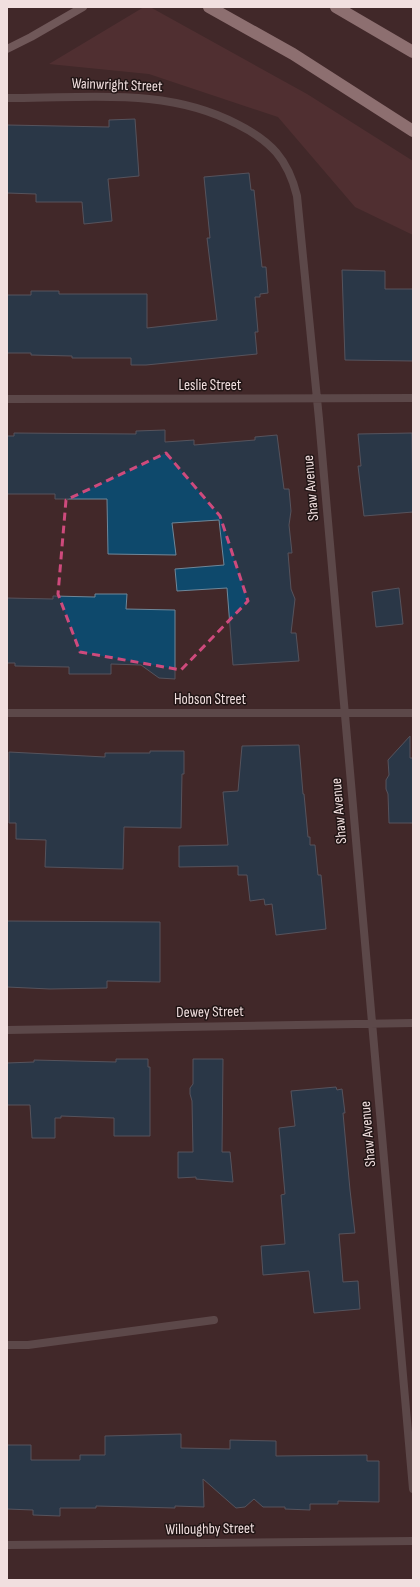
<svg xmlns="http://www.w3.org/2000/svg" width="420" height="1587" viewBox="0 0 420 1587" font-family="'Sofia Sans Condensed',sans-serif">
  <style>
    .green { fill: #62393b }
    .building { fill: #0e496c; stroke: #6e8799 }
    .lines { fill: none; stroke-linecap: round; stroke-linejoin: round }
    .lane { stroke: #7d6f6f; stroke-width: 8 }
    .street { stroke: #7d6f6f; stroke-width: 8 }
    .secondary { stroke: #a89293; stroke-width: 8 }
    .highway { stroke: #e8c6c6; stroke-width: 12 }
    .marked { fill: none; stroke: #ce4a7c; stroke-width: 3; stroke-dasharray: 8 5; stroke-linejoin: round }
    .labels { text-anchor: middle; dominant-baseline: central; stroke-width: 3; stroke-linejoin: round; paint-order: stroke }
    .street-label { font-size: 15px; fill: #f1dfdf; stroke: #211515 }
  </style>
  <rect width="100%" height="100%" fill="#422829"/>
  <path class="green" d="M144 7H150L307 94 413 161V235L355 207 278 117 149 74 49 64Z"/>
  <path class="building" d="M135 119 139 176 108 179 112 221 84 224 82 202H36V194L7 193V125L109 127V120Z
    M249 173 251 190H254L262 267H266L268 293 260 294V297H255L258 332H255L257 354 146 365H131V358H72V356L31 355V353H7V295H31V291H59V294H147V328L217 320 207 238H210L204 177Z
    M342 270 385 271V289H413V361L345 360Z
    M165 430V442L194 440V445L255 440V437L277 435 284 489H289L291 511 289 525 292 553H288L291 589 295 599 291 633H296L299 661 233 665 227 588 177 591 175 569 224 565 219 520 172 523 176 555 108 554 107 499H55V494H7V436H14V433L136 434V431Z
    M412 433 413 512 364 516 358 466H361L358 434Z
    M399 588 403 624 376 627 372 592Z
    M95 594H127L126 609 175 610V679L159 678 141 665 111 664V674H69V667L15 666V663H7V598L53 599V596L95 597Z
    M410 736V758H413V823H389L388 794 386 789V780L389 775 388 760Z
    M299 745 303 794H304L308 837H310V845H315L318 875H321L326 929 276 935 272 904 265 905 264 899 250 901 247 875H238V866L179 867V846L228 845 223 792 238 791 242 746Z
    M150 751H184V774H182L181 828 124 827 123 869 45 867 46 840 16 839V823H9V752L105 757V753H150Z
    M7 921 160 922V982L107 981V988L50 989 7 987Z
    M116 1059H148V1067H150V1136H114V1118L61 1116V1118H55V1138H32L30 1105H7V1063L34 1062V1060L116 1062Z
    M193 1059H223L222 1152H230L233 1182 196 1179V1177L178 1178V1152H193L192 1101 190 1094V1088L193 1084Z
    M336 1087 337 1090 342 1089 345 1113H343L350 1190 355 1233 339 1234 343 1282 358 1281 360 1309 314 1313 309 1271 263 1275 261 1246 285 1244 281 1195 285 1194 279 1128 295 1126 291 1091Z
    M181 1434V1448L230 1449V1440L276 1441V1456L367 1455V1461H379V1502L338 1501V1504H310V1510L285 1509V1507H263L254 1499 245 1507 236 1508 203 1479 204 1507 175 1506V1508L96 1506V1508H60V1516L33 1515V1510L7 1509V1445H31V1460H80V1455H105V1436Z"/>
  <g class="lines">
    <path class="lane" d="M7 1345H28L214 1320"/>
    <path class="street" d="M7 98C85 99 165 86 237 124 271 141 288 159 297 196L319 419 413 1489
      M7 399 413 398
      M7 713H413
      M7 1030 413 1023
      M7 1545 413 1541"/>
    <path class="secondary" d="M7 49 31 37 83 7"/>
    <path class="highway" d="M209 7 293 54 413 131
      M336 7 413 52"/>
  </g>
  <path d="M0 0H420V1587H0ZM166 453 220 516 248 601 181 670 80 652 58 594 66 500Z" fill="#422829" fill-opacity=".55" fill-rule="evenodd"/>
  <path class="marked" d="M166 453 220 516 248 601 181 670 80 652 58 594 66 500Z"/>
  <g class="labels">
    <g class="street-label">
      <text transform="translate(117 85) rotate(2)">Wainwright Street</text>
      <text x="210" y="385">Leslie Street</text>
      <text transform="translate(311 488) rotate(-95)">Shaw Avenue</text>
      <text x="210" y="699">Hobson Street</text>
      <text transform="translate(339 811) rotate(-95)">Shaw Avenue</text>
      <text transform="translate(210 1012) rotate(-1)">Dewey Street</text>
      <text transform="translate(368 1134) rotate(-95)">Shaw Avenue</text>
      <text transform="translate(210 1529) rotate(-1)">Willoughby Street</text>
    </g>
  </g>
  <rect width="420" height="1587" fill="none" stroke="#f1dfdf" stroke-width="16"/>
</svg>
